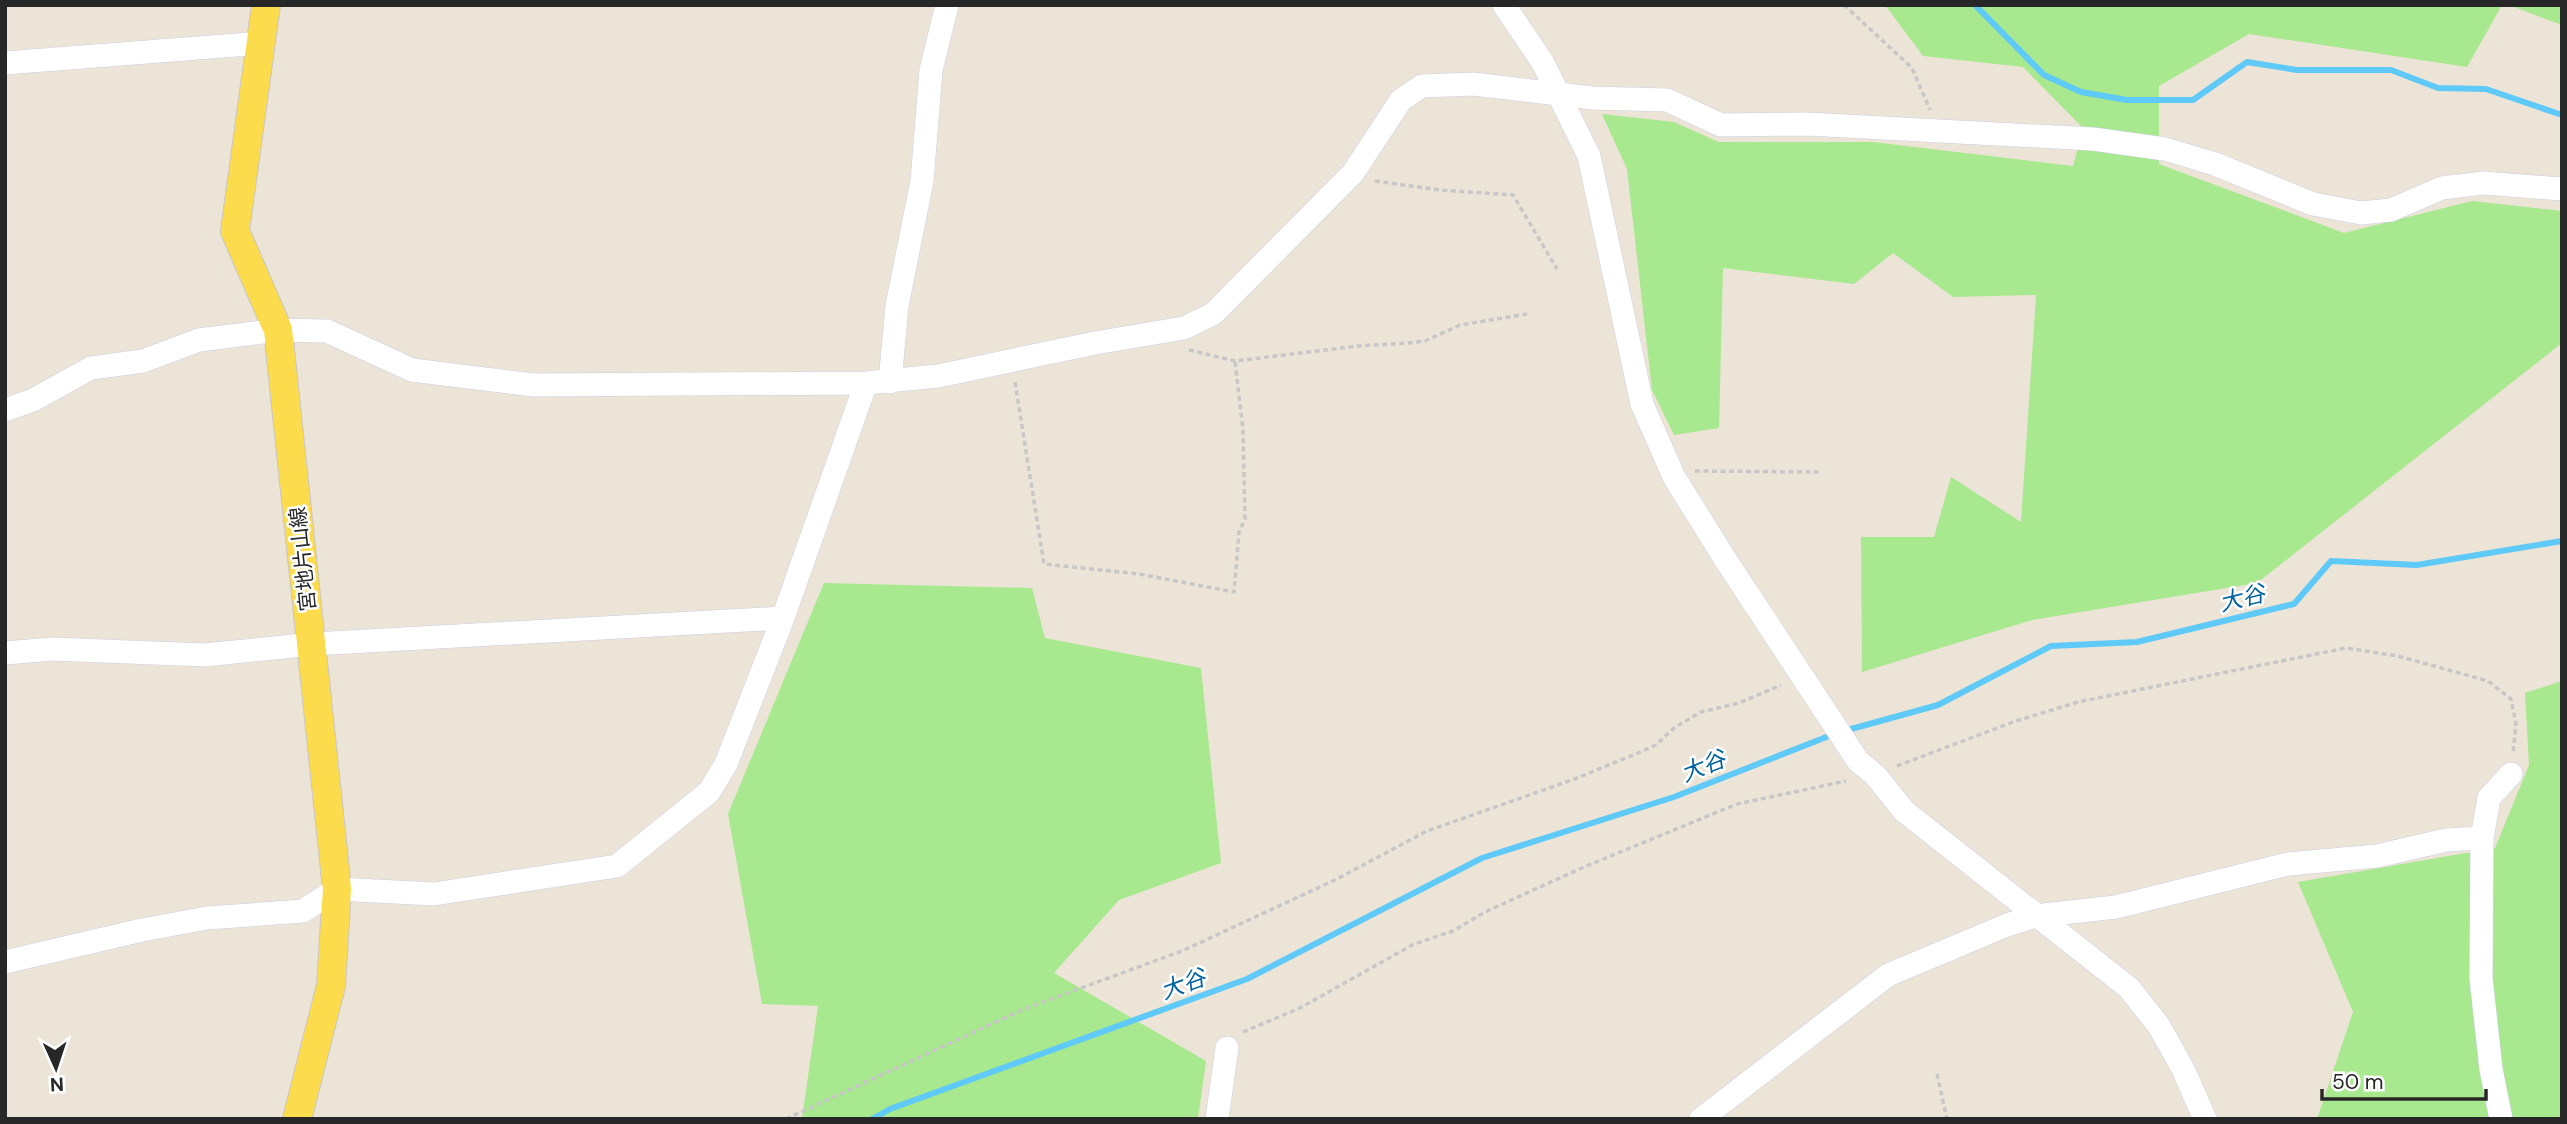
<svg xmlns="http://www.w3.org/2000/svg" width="2567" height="1124" viewBox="0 0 2567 1124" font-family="'DM Sans','Noto Sans JP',sans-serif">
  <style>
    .green { fill: #a8e88e }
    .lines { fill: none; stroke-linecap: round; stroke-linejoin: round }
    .stream { stroke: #5fc9f8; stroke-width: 6 }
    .minor-casing { stroke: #cccfe2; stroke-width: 24 }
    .major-casing { stroke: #c7c7c7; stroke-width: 30 }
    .path { stroke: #c7c7c7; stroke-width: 3.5; stroke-dasharray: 5 3.5; stroke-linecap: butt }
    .minor { stroke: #fff; stroke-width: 23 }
    .major { stroke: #fcdb4c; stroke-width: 28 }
    .labels { text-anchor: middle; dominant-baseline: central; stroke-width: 5; stroke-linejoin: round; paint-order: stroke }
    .street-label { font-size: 21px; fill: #272727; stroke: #fff }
    .water-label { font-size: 23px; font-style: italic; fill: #0263a0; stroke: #fff }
  </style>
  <rect width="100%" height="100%" fill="#ece4d7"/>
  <path class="green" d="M1885 5H2502L2467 67 2249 34 2159 86V164L2344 233 2472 201 2562 211V343L2257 583 2032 620 1862 672 1861 537H1934L1951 477 2021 522 2036 295 1953 297 1893 253 1854 284 1723 268 1719 428 1674 435 1652 390 1627 169 1602 114 1674 122 1719 142H1873L2073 166 2083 128 2023 67 1923 56Z
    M2509 5H2562V25Z
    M824 583 1032 588 1045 638 1201 668 1221 863 1119 900 1054 973 1206 1061 1198 1119H802L818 1006 762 1004 728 814Z
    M2562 681V1119H2317L2353 1012 2298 882 2495 848 2529 765 2525 693Z"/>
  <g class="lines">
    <path class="stream" d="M1975 5 2044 75 2081 92 2127 100H2193L2247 62 2297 70H2391L2438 88 2486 89 2562 115
      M1844 731 1938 705 2051 646 2137 642 2294 604 2331 561 2417 565 2562 541
      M872 1119 890 1109 1247 979 1482 858 1674 797 1834 734"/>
    <defs>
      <path id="minor" d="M1504 5 1543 63 1589 156 1642 404 1674 477 1727 562 1858 761 1876 776 1904 811 2129 988 2159 1026 2183 1069 2205 1119
        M5 63 262 43
        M890 382 897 306 922 181 931 70 947 5
        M5 410 33 400 91 368 143 361 199 340 278 330 327 331 412 370 534 385 866 383 938 376 1095 343 1184 328 1213 314 1353 173 1401 100 1422 86 1473 84 1592 98 1667 100 1721 125 1808 124 2093 139 2165 149 2215 164 2313 204 2361 213 2391 210 2442 188 2483 183 2562 189
        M5 653 52 649 205 655 313 644 783 618
        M5 962 142 930 207 918 303 911 337 889 434 894 617 866 709 792 726 764 783 618 866 383
        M1217 1119 1227 1048
        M1701 1119 1888 975 2007 925 2035 916 2116 907 2288 864 2377 856 2446 840 2482 838
        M2501 1119 2491 1069 2481 978 2482 838 2489 798 2511 774"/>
      <path id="major" d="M266 5 235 231 278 330 337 889 331 986 297 1119"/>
    </defs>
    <use href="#minor" class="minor-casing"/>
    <use href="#major" class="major-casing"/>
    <path class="path" d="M1844 5 1912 68 1930 110
      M1375 181 1440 190 1513 195 1557 269
      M1189 350 1235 361 1358 346 1407 343 1425 341 1460 325 1527 314
      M1015 382 1044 564 1139 574 1234 592 1239 532 1245 519 1243 430 1235 361
      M1695 471 1822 472
      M1897 766 2016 721 2078 702 2346 648 2398 656 2488 681 2511 699 2516 724 2513 753
      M1243 1032 1300 1008 1414 944 1453 931 1485 912 1584 867 1737 804 1846 781
      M1937 1074 1947 1119
      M786 1119 1024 1009 1182 951 1337 879 1427 831 1572 780 1638 753 1656 745 1675 727 1701 712 1739 703 1781 685"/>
    <use href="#minor" class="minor"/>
    <use href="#major" class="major"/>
  </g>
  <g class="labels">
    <g class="street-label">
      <text transform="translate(303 559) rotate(-96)">宮地片山線</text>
    </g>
    <g class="water-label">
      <text transform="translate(2242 598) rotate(-14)">大谷</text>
      <text transform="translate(1703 766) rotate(-22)">大谷</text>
      <text transform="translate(1183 984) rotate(-20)">大谷</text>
    </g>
  </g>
  <rect width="2567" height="1124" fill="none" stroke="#272727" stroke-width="14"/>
  <g transform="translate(56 1068) rotate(177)" stroke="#ffffff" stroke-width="5" paint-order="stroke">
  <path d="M0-5L12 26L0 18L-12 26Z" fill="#272727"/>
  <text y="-10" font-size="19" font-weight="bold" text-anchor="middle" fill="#272727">N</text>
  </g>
  <path d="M2322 1089v10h164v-10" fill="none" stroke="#272727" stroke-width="3.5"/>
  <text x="2332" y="1089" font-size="21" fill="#272727" stroke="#ffffff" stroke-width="5" paint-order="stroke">50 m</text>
</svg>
